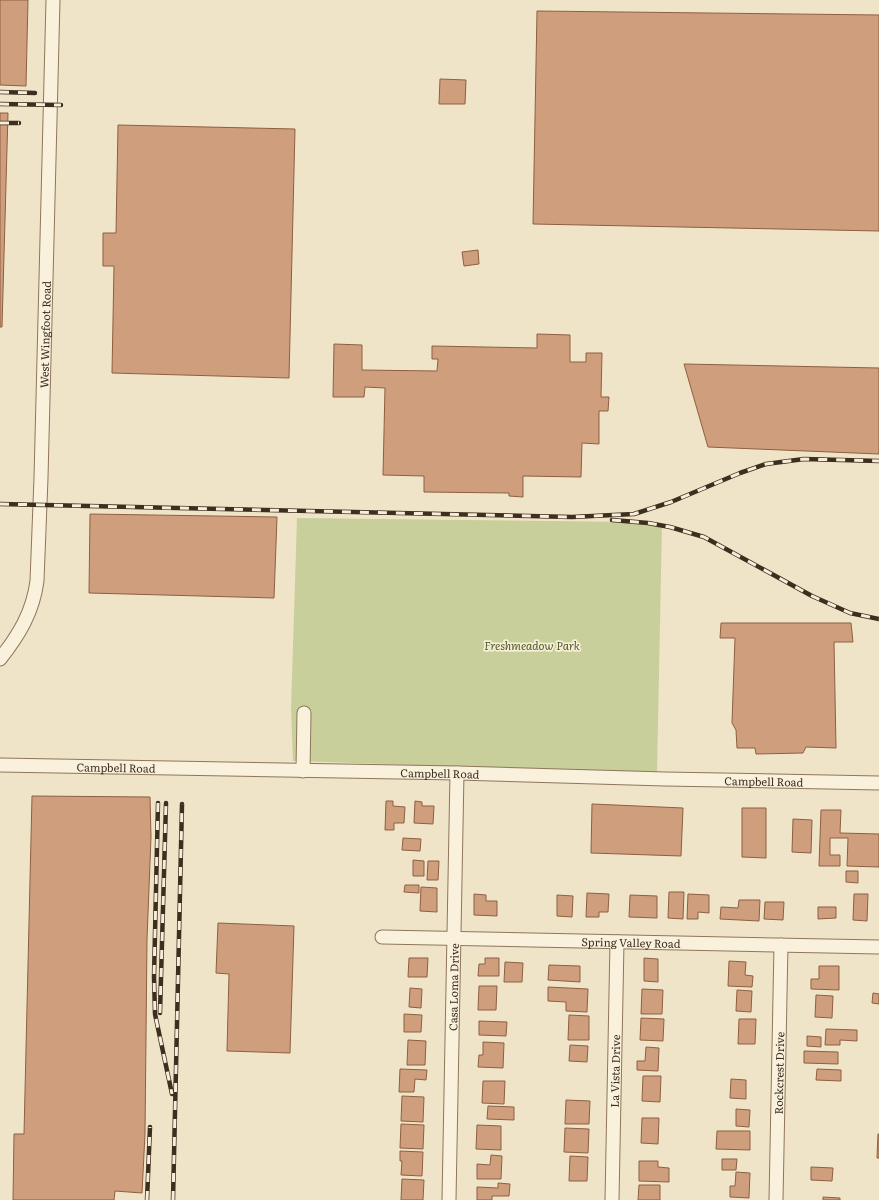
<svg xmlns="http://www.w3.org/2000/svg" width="879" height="1200" viewBox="0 0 879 1200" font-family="Literata,serif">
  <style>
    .green { fill: #c9cf9b }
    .building { fill: #cf9f7d; stroke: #8d5f41 }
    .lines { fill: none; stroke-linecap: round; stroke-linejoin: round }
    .minor-casing { stroke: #8d765c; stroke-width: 15 }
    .minor { stroke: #faf1dc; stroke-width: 13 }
    .rail-casing { stroke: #3d2e20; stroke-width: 4.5 }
    .rail { stroke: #f7eed8; stroke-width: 3; stroke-dasharray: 9; stroke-linecap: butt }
    .labels { text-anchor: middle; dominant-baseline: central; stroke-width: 3.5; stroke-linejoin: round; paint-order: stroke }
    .street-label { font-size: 11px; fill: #3d2e20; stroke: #f7eed8 }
    .park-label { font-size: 11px; font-style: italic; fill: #4d5a26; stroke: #f7eed8 }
  </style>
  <rect width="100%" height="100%" fill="#f0e4c8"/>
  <path class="green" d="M297 518 633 522 662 525 657 773 293 761 291 708Z"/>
  <path class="building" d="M0 0H28L26 86 0 85Z
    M537 11 879 15V231L533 224Z
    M440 79 466 80 465 104H439Z
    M0 113H8L2 327H0Z
    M118 125 295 129 289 378 112 373 114 266H103V233H116Z
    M478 250 479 264 464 266 462 252Z
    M537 334 570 335V362H586V353H602L601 397H609L608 411H599V444L582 443 581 477 523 476V497L509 496V493L424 492V476L383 475 385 388 365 387 364 397H333L334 344 362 345V370L437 371 438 359H432V346L537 348Z
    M684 364 879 368V454L708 447Z
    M90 514 277 517 274 598 89 593Z
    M721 623H851L853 642H834L836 748 806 747 803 753 756 754 755 748H737L736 730 732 723 735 638H720Z
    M32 796 150 797 151 837 147 939 145 1134 142 1193 115 1191 114 1200H13L14 1134H24Z
    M386 801H393V806L405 807 404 823H394V830H385Z
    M415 801 422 802V806H434L433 824 414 823Z
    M592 804 683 808 681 856 591 853Z
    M742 808H766V858L742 857Z
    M821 810H841L840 833 879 834V867L847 866 848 838H830V855H840V866H819Z
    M793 819 812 820 811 853 792 852Z
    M403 838 421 839 420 851 402 850Z
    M413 860 424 861V876H413Z
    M428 861H439L438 880H427Z
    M846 871H858V883L846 882Z
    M405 885H419V893L404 892Z
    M421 887 437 888V912L420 911Z
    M669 892H684L683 919 668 918Z
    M587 893 609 894 608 912H599V917H586Z
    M474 894 486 895V901H497V916L474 915Z
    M688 894 709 895V913L698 912V919H687Z
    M854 894H868L867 921 853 920Z
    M557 895 573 896 572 917 557 916Z
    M630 895 657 896V918L629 917Z
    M739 900H760L759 921 720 919 721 907 738 908Z
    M765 902H784L783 920 764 919Z
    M818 907H836V918L818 919Z
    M218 923 294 926 290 1053 227 1051 229 974 216 973Z
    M409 958H428L427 977H408Z
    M485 958H499V976H478L479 964H485Z
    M644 958 658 959V982L644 981Z
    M729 961 746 962 745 975 753 976 752 987 728 986Z
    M505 962 523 963 522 982H504Z
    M549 965 580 966V982L548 980Z
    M819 966H839V990L811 989V979H819Z
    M479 986H497L496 1010H478Z
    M548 987 588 989 587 1012 566 1011V1002L548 1001Z
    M410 988 422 989 421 1008 409 1007Z
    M642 989 663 990 662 1014H641Z
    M737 990 752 991 751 1012 736 1011Z
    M873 993 879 994V1004L872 1003Z
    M816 995 833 996 832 1018 815 1017Z
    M404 1014 422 1015 421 1032H404Z
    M569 1015 589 1016V1040H568Z
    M641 1018 664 1019 663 1041 640 1040Z
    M739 1019H756L755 1044H738Z
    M479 1021 507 1022 506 1036 479 1035Z
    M826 1029 857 1030V1041L840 1040V1045H825Z
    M807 1036 821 1037V1047L807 1046Z
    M408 1040 426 1041 425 1065H407Z
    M483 1042 504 1043 503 1068 478 1067 479 1055H483Z
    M570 1045 588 1046 587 1062 569 1061Z
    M646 1047 659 1048 658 1071 637 1070V1061H645Z
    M804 1051 838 1052V1064L804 1063Z
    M400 1069 427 1070 426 1080 415 1079 414 1092H399Z
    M817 1069 841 1070V1081L816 1080Z
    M643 1076H661L660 1102 642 1101Z
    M731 1079 746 1080V1099L730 1098Z
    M483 1081H505L504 1104 482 1103Z
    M402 1096 424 1097 423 1122 401 1121Z
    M566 1100 590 1101 589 1124H565Z
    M488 1106 514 1107V1120L487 1119Z
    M736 1109 750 1110 749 1127 736 1126Z
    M642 1118H659L658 1144 641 1143Z
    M401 1124 424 1125 423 1149 400 1148Z
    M477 1125 501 1126V1150L476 1149Z
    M565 1128 589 1129 588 1153 564 1152Z
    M717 1131H750V1150L716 1149Z
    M878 1134H879V1158H877Z
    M400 1151 423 1152 422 1176 401 1175 402 1161H400Z
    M491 1155 502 1156 501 1179H477V1164L490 1165Z
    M570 1156 588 1157 587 1181H569Z
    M722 1159H737L736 1170H722Z
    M639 1161H658V1167L669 1168V1182L639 1181Z
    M811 1167 833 1168 832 1181 811 1180Z
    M736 1172 750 1173 749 1198 730 1197V1186H735Z
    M402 1179 424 1180 423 1200H401Z
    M498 1183 510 1184 509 1196H492V1200H477V1187L498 1188Z
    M639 1185H660V1200H638Z
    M823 1197 840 1198V1200H823Z"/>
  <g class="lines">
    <defs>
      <g id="minor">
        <path id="s1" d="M0 659C19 635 33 612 37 581L41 478 53 0"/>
        <path id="s2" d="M0 765 457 773 665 779 879 783"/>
        <path d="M303 771 304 713"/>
        <path id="s3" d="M382 937 879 947"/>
        <path id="s4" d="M449 1200 457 773"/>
        <path id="s5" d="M612 1200 617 942"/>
        <path id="s6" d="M776 1200 781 945"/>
      </g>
    </defs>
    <use href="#minor" class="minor-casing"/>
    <use href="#minor" class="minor"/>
    <defs>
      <path id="rail" d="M0 92 35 93
        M0 104 61 105
        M0 123H19
        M0 504 572 517 634 514 671 502 740 473 766 464 804 459 879 461
        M612 520 648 523 670 527 704 537 812 596 850 613 879 619
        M158 803 154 977 155 1014 172 1094
        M160 1013 166 803
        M147 1200 150 1127
        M173 1200 182 804"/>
    </defs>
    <use href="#rail" class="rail-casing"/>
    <use href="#rail" class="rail"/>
  </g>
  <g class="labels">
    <g class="street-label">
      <text stroke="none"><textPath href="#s1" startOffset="334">West Wingfoot Road</textPath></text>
      <text stroke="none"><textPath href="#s2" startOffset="116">Campbell Road</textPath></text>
      <text stroke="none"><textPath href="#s2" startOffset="440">Campbell Road</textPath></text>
      <text stroke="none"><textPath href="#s2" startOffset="764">Campbell Road</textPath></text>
      <text stroke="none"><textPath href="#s3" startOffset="249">Spring Valley Road</textPath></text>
      <text stroke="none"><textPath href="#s4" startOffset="213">Casa Loma Drive</textPath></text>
      <text stroke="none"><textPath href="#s5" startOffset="129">La Vista Drive</textPath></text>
      <text stroke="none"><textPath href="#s6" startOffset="127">Rockcrest Drive</textPath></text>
    </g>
    <g class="park-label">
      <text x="532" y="645">Freshmeadow Park</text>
    </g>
  </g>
</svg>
